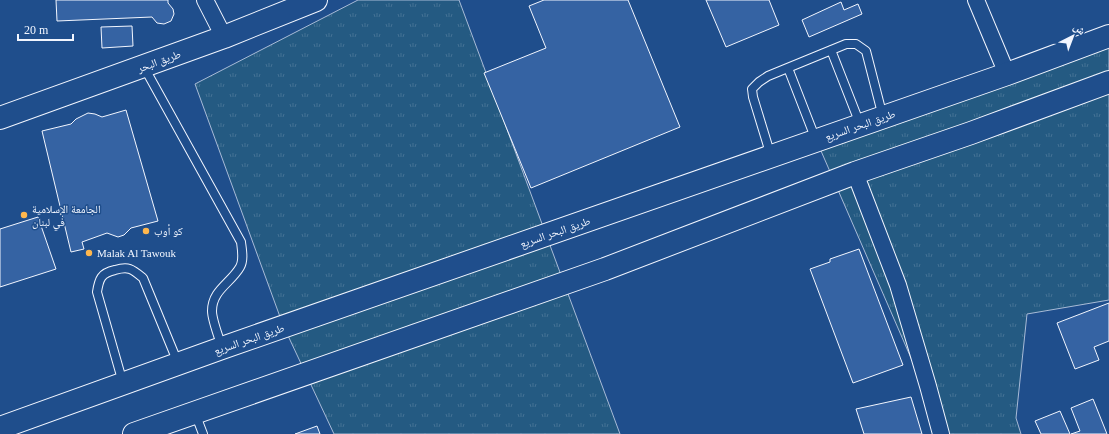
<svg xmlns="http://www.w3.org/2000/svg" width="1109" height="434" viewBox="0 0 1109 434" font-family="'Times New Roman','Noto Naskh Arabic',serif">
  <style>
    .grass { fill: url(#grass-tufts); stroke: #a8bbd7 }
    .building { fill: #3563a3; stroke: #f2f6ff }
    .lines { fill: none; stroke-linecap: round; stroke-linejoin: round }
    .service-casing { stroke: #f2f6ff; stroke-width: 10 }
    .minor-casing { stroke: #f2f6ff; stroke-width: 18 }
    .trunk-casing { stroke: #f2f6ff; stroke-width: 24 }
    .motorway-casing { stroke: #f2f6ff; stroke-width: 24 }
    .service { stroke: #1f4e8c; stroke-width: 8 }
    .minor { stroke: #1f4e8c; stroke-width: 16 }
    .trunk { stroke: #1f4e8c; stroke-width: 22 }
    .motorway { stroke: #1f4e8c; stroke-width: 22 }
    .poi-dot { fill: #ffb74d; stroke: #1f4e8c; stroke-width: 1.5 }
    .labels { text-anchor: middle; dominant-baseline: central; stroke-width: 3; stroke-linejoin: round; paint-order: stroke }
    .street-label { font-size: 11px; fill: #f2f6ff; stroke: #1f4e8c }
    .poi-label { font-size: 11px; fill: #f2f6ff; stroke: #1f4e8c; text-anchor: start }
  </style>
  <defs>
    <pattern id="grass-tufts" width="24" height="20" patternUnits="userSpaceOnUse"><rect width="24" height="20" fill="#245a82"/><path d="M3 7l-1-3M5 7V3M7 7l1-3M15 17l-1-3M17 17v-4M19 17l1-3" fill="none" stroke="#447295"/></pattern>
  </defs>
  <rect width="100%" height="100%" fill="#1f4e8c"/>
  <path class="grass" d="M358 0H459L620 434H334L283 325 195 84Z
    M1109 31V300L1027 314 1016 418 1021 434H944L818 144Z"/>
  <path class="building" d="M56 0H168V3L173 9 174 14 171 21 164 24 157 23 152 17 57 21Z
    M544 0H628L680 127 531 188 484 73 546 48 529 6Z
    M706 0H769L779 25 726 47Z
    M841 2 844 10 858 4 862 14 809 37 802 20Z
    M132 26 133 46 102 48 101 27Z
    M126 110 158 221 131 228 124 235 118 237 107 233 82 242 84 249 71 252 42 131 71 124 76 119 88 113 95 114 102 117Z
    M38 217 56 269 0 287V229Z
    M859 249 903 365 853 383 810 269 830 262V259Z
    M1109 303V341L1094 347 1099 360 1075 369 1057 323Z
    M911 397 922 434H864L856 409Z
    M1093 399 1107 434H1071L1080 431 1071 408Z
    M1060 411 1070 434H1041L1035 421Z
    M317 426 320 434H295Z"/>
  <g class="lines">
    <defs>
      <path id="service" d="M831 50 860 124
        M144 67 241 242C242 250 244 260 240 267 231 283 212 290 212 311 212 320 219 338 222 347
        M788 68 816 140
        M771 156 753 97 752 89 759 82 768 76 846 44H856L866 51 883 117
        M123 383 97 292C99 279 101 273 115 270 129 266 132 269 143 278L178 363
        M195 413 203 434"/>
      <path id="minor" d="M205 0 224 37
        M976 0 1007 74
        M855 173 898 285 928 386 941 434"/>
      <path id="trunk" d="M0 118 224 37 316 0"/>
      <path id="motorway" d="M0 428 222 348 1007 74 1109 36
        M134 434 605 269 855 173 971 133 1109 82"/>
    </defs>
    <use href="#service" class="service-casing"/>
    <use href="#minor" class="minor-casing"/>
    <use href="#trunk" class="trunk-casing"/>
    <use href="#motorway" class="motorway-casing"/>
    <use href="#service" class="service"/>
    <use href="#minor" class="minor"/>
    <use href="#trunk" class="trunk"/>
    <use href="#motorway" class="motorway"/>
  </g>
  <g class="poi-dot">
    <circle cx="24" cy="215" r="4"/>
    <circle cx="146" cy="231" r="4"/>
    <circle cx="89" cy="253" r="4"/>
  </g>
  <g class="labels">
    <g class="street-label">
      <text transform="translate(159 61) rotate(-20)">طريق البحر</text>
      <text transform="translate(860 125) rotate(-19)">طريق البحر السريع</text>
      <text transform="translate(555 232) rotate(-19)">طريق البحر السريع</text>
      <text transform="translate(249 339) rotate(-19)">طريق البحر السريع</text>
    </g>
    <g class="poi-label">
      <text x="32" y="209">الجامعة الإسلامية<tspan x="32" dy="13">في لبنان</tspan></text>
      <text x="154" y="231">كو أوب</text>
      <text x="97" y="253">Malak Al Tawouk</text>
    </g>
  </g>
  <g transform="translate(1073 36) rotate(42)" stroke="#1f4e8c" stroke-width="3" paint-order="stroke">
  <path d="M0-3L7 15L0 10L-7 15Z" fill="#f2f6ff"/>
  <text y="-6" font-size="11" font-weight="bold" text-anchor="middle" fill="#f2f6ff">ش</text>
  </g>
  <path d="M18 34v6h55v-6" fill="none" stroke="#f2f6ff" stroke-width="2"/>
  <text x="24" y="34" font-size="12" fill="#f2f6ff" stroke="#1f4e8c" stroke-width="3" paint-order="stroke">20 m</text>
</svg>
